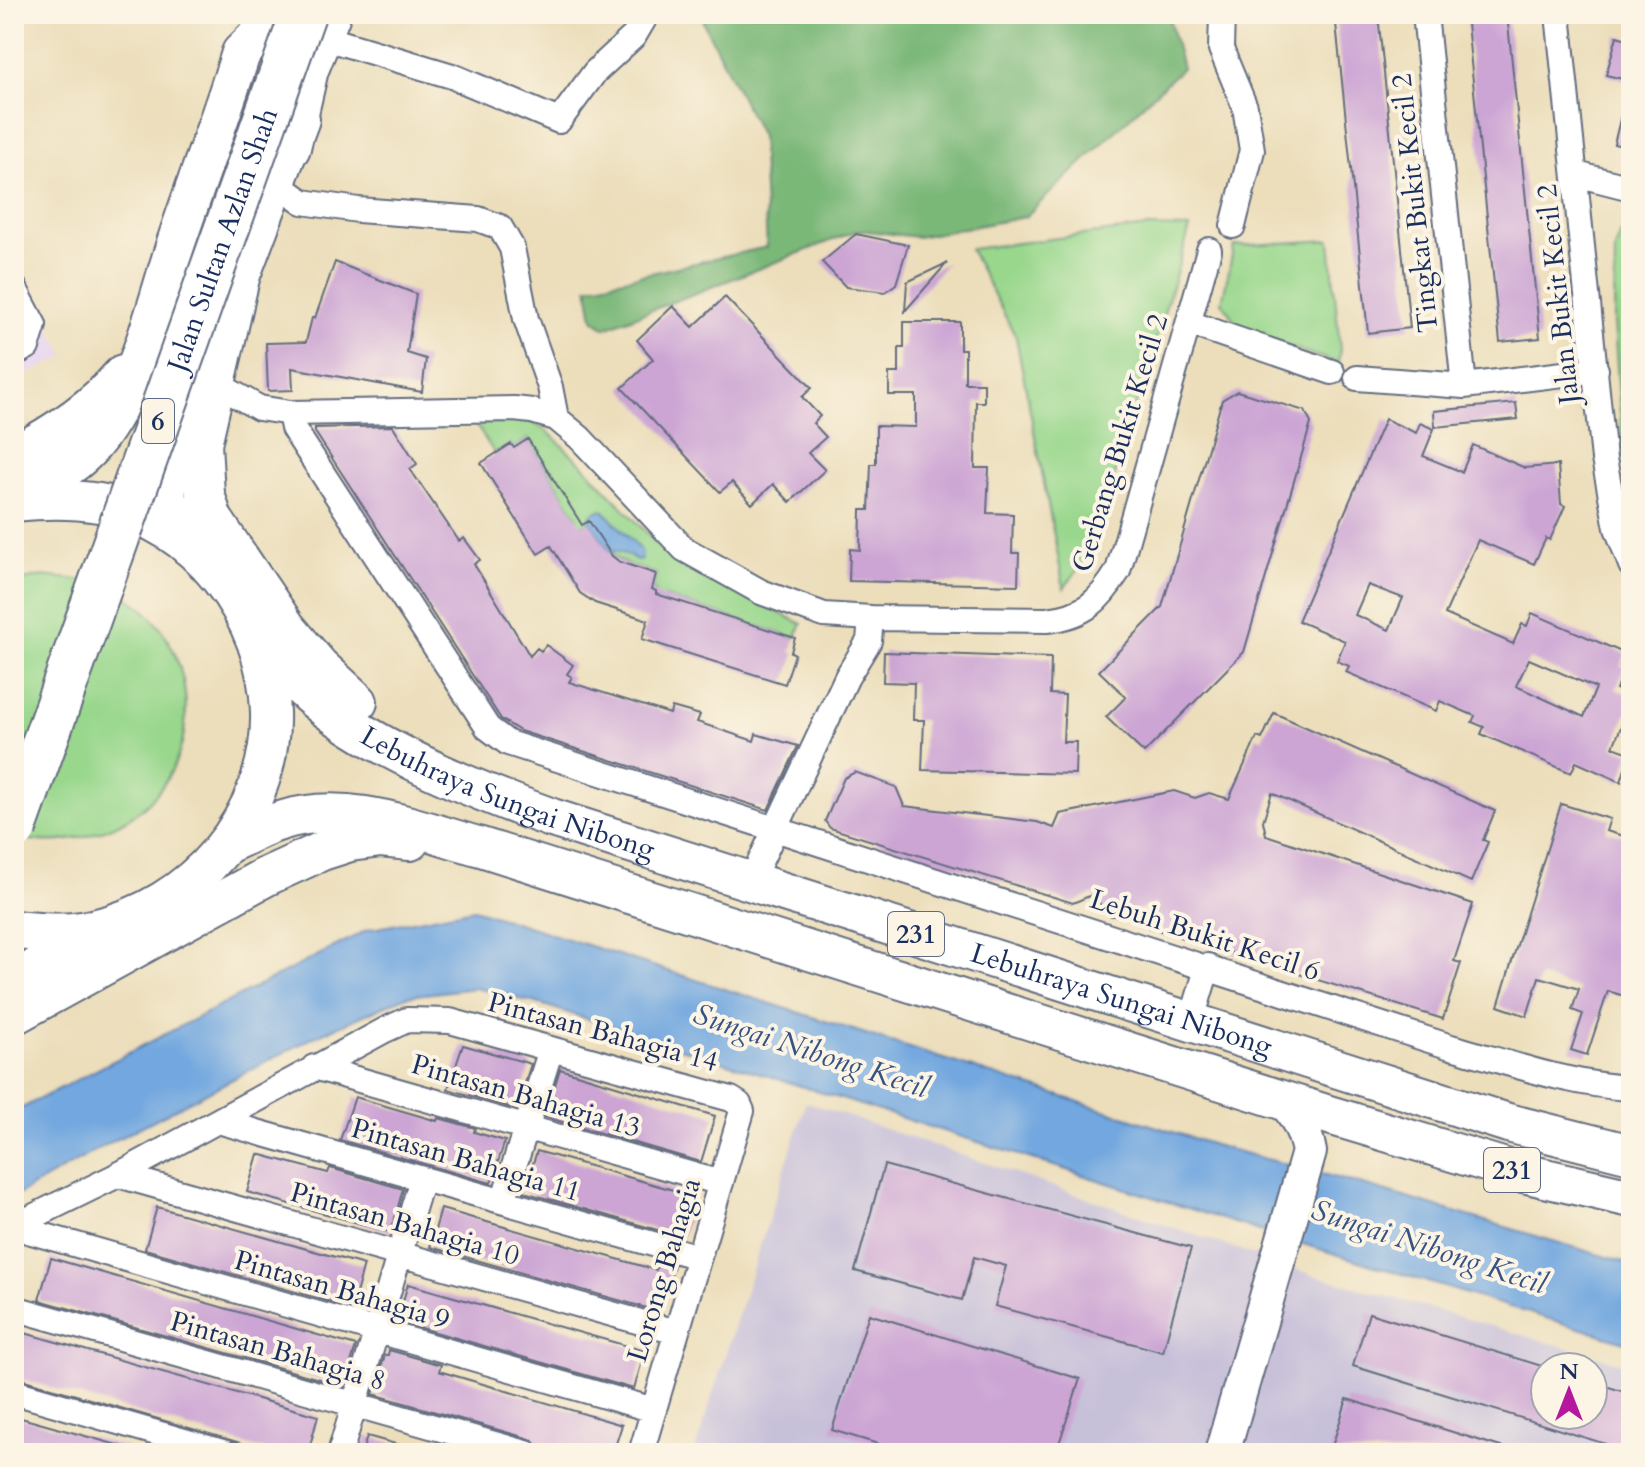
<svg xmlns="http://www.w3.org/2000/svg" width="1645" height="1467" viewBox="0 0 1645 1467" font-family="Cardo,serif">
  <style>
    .built { fill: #e5d3f1 }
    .industrial { fill: #c7c0d9; fill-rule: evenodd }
    .green { fill: #98d78c; stroke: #5a8375; stroke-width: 2 }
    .forest { fill: #7ab878; stroke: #4a746b; stroke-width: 2 }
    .water { fill: #72a7df; stroke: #466b9e; stroke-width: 2 }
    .building { fill: #cca5d4; fill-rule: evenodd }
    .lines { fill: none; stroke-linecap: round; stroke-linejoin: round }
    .street-casing { stroke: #646c7f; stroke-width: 28 }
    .secondary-casing { stroke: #646c7f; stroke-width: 38 }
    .primary-casing { stroke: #646c7f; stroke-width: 42 }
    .highway-casing { stroke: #646c7f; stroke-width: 48 }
    .street { stroke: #fff; stroke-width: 24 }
    .secondary { stroke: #fff; stroke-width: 34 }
    .primary { stroke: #fff; stroke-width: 38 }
    .highway { stroke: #fff; stroke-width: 44 }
    .highway-bridge-casing { stroke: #646c7f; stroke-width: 48; stroke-linecap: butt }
    .highway-bridge { stroke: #fff; stroke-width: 44 }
    .labels { text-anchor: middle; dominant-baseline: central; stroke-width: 8; stroke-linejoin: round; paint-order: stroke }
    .shield { fill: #fcf5e5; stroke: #5e6a86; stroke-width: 2 }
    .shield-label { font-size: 26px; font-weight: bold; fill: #1b2f5e }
    .street-label { font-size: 28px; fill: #1b2f5e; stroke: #fcf5e5 }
    .water-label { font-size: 30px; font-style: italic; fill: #355385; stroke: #fcf5e5 }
  </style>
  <rect width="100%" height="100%" fill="#fcf5e5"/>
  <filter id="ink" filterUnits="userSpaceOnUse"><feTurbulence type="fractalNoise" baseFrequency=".0125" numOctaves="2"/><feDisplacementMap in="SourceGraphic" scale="16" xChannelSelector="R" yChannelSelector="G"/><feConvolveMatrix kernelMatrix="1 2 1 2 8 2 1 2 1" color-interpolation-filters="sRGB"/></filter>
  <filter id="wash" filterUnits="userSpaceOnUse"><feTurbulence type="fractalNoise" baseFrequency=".006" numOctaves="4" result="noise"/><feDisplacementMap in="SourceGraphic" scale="32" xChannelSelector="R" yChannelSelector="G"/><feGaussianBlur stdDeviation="1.8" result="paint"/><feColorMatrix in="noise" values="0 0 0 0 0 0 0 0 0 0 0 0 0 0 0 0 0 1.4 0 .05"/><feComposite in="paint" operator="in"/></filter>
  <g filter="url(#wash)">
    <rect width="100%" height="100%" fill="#ecdebb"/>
    <path class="built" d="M14 262 65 356 14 381Z"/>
    <path class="industrial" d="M806 1102 1316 1276 1631 1366V1453H694ZM1545 1367H1593V1415H1545Z"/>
    <path class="green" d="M1631 223V496L1623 457 1614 322 1615 249 1621 233Z
      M1147 227 1190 228 1091 552 1064 588 1016 337 970 249Z
      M1330 240 1340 349 1338 363 1241 331 1222 302 1234 246Z
      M472 419 518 420 531 422 547 431 585 467 661 548 719 584 802 624 795 638 665 597 650 612 656 591 652 589 656 574C611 560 614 560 589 521L577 528V517L528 439 514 448 511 444 495 454Z
      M43 576C74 579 103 581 130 599 196 642 205 747 149 802 131 820 109 830 86 836 64 843 35 844 14 835V582Z"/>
    <path class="forest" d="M708 14H1168L1182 68 1025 217 917 237 859 230 605 328 593 319 588 287 767 247 761 136 703 22Z"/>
    <path class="water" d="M599 510 604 511 641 550 642 559 637 560 620 552 609 551 589 521 591 515Z
      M474 909 1214 1145 1363 1185 1631 1264V1344L1260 1231 537 1003 475 988 407 996 314 1037 102 1147 14 1197V1113L18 1110 367 930Z"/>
    <g id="blocks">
      <path class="building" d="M1335 14H1378L1410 328 1368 333Z
        M1466 14H1507L1540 338 1500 342Z
        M1617 36 1631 40V81L1606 75Z
        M1625 99 1631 100V148L1614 144Z
        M856 234 908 245 896 284 885 292 846 287 822 262Z
        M335 262 416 294 407 353 426 359 422 392 292 368 293 390 268 391 266 343 306 342 312 318H315Z
        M947 263 905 311 907 282Z
        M725 297 812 388 802 397 820 416 813 423 826 437 808 453 825 470 790 502 773 484 752 504 732 482 720 492 622 388 653 359 637 340 673 306 693 327Z
        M904 322H960V349H965V383H984V402H976L975 468H989L987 513 1013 514 1012 553H1019L1018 585 849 581 850 549 860 550 861 510H869L871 464H876V426L916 427V395H889V373H899V348H904Z
        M1237 391 1305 411 1311 423 1244 652 1144 753 1106 717 1126 697 1099 671 1162 607 1222 400Z
        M1516 403 1518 419 1435 427 1434 411Z
        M1385 419 1416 433 1420 423 1434 429 1423 456 1462 472 1473 445 1525 468 1558 465 1561 504 1565 506 1550 540 1546 538 1534 564 1478 540 1445 614 1513 644 1522 624 1527 626 1532 613 1626 654 1620 666 1625 668 1616 689 1631 696V702L1613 747 1630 753 1621 782 1576 762 1571 773 1481 734 1484 727 1472 722 1475 716 1440 701 1436 711 1346 672 1349 666 1337 661 1345 641 1298 621ZM1368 585 1403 598 1389 630 1355 615ZM1529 659 1596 688 1584 717 1516 686Z
        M393 426 417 464 410 469 459 541 464 538 480 560 474 564 530 656 537 648 541 651 546 645 573 665 567 674 572 677 569 682 670 714 672 707 700 715 697 722 754 741 756 734 798 746 768 810 520 731 501 719 315 432V428Z
        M528 439 582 525 589 521 612 556 620 562 656 574 652 589 656 591V594L795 638 791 652 795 654 785 684 642 639 648 620 595 603 580 593 551 546 538 554 481 463 511 444 514 448Z
        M884 652 1051 658 1050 694 1065 695 1063 742H1076L1075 774 922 770 924 720H913L914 683 883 682Z
        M1274 713 1495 811 1483 840 1488 842 1471 882 1272 793 1263 821 1266 835 1473 904 1454 961 1461 963 1443 1019 1148 927 1157 903 1124 915 1111 916 1102 908 1094 894 1073 903 830 828 825 821 844 778 855 772 896 787 904 806 1037 822 1054 828 1060 814 1174 791 1195 798 1209 793 1229 799 1257 737 1262 739Z
        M1561 804 1610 819 1606 831 1631 838V998L1608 991 1587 1055 1571 1050 1583 1014 1572 1010 1579 989 1539 977 1527 1016 1498 1006Z
        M463 1045 531 1064 516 1109 448 1089Z
        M560 1069 715 1116 701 1162 545 1117Z
        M355 1097 437 1121 438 1118 475 1128 474 1132 505 1141 491 1183 340 1140Z
        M537 1151 694 1196 682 1237 524 1192Z
        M258 1154 328 1173 330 1168 403 1189 391 1232 247 1192Z
        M884 1165 1191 1248 1163 1352 995 1306 1006 1266 974 1257 962 1300 855 1271Z
        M157 1207 364 1265 352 1308 145 1249Z
        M441 1209 656 1270 659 1261 674 1265 661 1312 430 1247Z
        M51 1258 356 1346 344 1386 39 1300Z
        M408 1284 645 1351 634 1389 397 1321Z
        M1369 1313 1545 1367V1415H1593V1382L1631 1394V1430L1625 1450 1353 1366Z
        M869 1314 1080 1379 1056 1453H908L832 1430Z
        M14 1330 318 1416 308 1453H275L14 1377Z
        M389 1350 441 1365 439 1371 622 1425 613 1453H562L539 1446 530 1439 373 1394 385 1355H388Z
        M1347 1399 1507 1449 1506 1453H1330Z
        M14 1416 128 1448 127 1453H14Z
        M367 1436 410 1448V1453H362Z"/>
    </g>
  </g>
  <g filter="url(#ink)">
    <use href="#blocks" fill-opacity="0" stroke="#646c7f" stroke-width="2"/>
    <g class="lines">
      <defs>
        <path id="street" d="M1222 14 1221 49 1245 107 1252 150 1233 226
          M1425 14 1464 386
          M1558 14 1604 459 1617 528 1631 565
          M332 40 452 76 559 121 595 72 634 36 647 14
          M1576 174 1631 188
          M275 182 303 202 358 210 478 219 500 227 512 248 526 319 550 387 556 418
          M14 287 34 325 27 347 14 354
          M1189 323 1332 372
          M1357 378 1464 386 1596 370
          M217 384 259 408 290 413 514 409 532 411 556 418 580 438 684 549 761 592 824 615 871 618 1047 620C1084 616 1099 602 1118 571L1209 250
          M290 413 293 428 488 728 508 743 1451 1047C1510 1063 1570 1085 1631 1088
          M751 881 847 677 869 641 871 618
          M1191 1022 1208 966
          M314 1067 721 1183
          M218 1121 699 1257
          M118 1175 676 1332
          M503 1201 551 1049
          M14 1226 118 1175 385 1030 407 1020 450 1021 731 1099 739 1104 742 1111 641 1453
          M14 1227 654 1410
          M14 1308 526 1453
          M14 1392 226 1453
          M340 1453 422 1179"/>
        <path id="secondary" d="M1222 1453 1309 1152C1305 1130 1297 1116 1283 1099"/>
        <g id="primary">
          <path d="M240 278 202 444 205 494 213 519 286 627 320 667 358 702"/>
          <path d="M231 301 300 119"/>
          <path d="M189 406 171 450 166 498 190 547"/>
          <path d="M14 455C55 434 93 409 123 374"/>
          <path d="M16 496C42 482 68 471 88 450 135 400 155 308 176 243 197 180 221 117 241 53L261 33 268 14"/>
          <path d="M14 502C43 499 70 498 99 503 196 520 268 617 270 712 273 817 192 908 93 929 67 935 40 932 14 930"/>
          <path id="s1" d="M250 624C264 642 276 661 291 677 347 740 474 790 552 818L1508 1123 1631 1154"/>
          <path d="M229 843C246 836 263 826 280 821 348 799 416 829 481 847L1329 1115 1519 1172 1631 1198"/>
          <path d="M14 983 90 931"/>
          <path d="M14 1015 265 877 322 851 350 842 381 838 410 841"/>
        </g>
        <path id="highway" d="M288 147 306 69 328 14"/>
      </defs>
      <use href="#street" class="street-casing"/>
      <use href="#secondary" class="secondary-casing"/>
      <use href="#primary" class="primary-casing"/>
      <use href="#highway" class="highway-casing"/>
      <use href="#street" class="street"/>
      <use href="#secondary" class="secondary"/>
      <use href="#primary" class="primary"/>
      <use href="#highway" class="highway"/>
      <defs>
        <g id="highway-bridge">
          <path id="s2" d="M14 828 303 14"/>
        </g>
      </defs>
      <use href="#highway-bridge" class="highway-bridge-casing"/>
      <use href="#highway-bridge" class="highway-bridge"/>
    </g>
  </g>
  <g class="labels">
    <g class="shield">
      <rect x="142" y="399" width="32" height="44" rx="6"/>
      <rect x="888" y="912" width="56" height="44" rx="6"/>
      <rect x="1484" y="1148" width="56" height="44" rx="6"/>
    </g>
    <g class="shield-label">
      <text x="158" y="421">6</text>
      <text x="916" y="934">231</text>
      <text x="1512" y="1170">231</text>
    </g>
    <g class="street-label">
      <text transform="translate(1415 203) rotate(-96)">Tingkat Bukit Kecil 2</text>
      <text stroke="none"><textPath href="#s2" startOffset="624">Jalan Sultan Azlan Shah</textPath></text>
      <text transform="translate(1558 294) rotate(-96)">Jalan Bukit Kecil 2</text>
      <text transform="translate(1120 443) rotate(-73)">Gerbang Bukit Kecil 2</text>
      <text stroke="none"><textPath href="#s1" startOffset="316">Lebuhraya Sungai Nibong</textPath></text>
      <text transform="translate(1205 935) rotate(18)">Lebuh Bukit Kecil 6</text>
      <text stroke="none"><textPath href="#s1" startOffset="964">Lebuhraya Sungai Nibong</textPath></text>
      <text transform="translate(603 1032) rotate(15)">Pintasan Bahagia 14</text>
      <text transform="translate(526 1096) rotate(16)">Pintasan Bahagia 13</text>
      <text transform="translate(466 1160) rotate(16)">Pintasan Bahagia 11</text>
      <text transform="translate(405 1224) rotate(16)">Pintasan Bahagia 10</text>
      <text transform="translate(664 1270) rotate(-73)">Lorong Bahagia</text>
      <text transform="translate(342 1290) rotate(16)">Pintasan Bahagia 9</text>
      <text transform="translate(278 1351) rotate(16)">Pintasan Bahagia 8</text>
    </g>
    <g class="water-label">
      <text transform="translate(811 1051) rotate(18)">Sungai Nibong Kecil</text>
      <text transform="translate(1429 1247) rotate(18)">Sungai Nibong Kecil</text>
    </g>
  </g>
  <rect width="1645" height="1467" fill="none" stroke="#fcf5e5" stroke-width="48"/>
  <g transform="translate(1569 1391)"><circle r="38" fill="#fcf5e5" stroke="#a2a6af" stroke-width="2"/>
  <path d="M0-6L14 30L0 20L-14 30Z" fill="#b5179e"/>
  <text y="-12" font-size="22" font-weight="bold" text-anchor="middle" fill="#1b2f5e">N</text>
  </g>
</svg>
